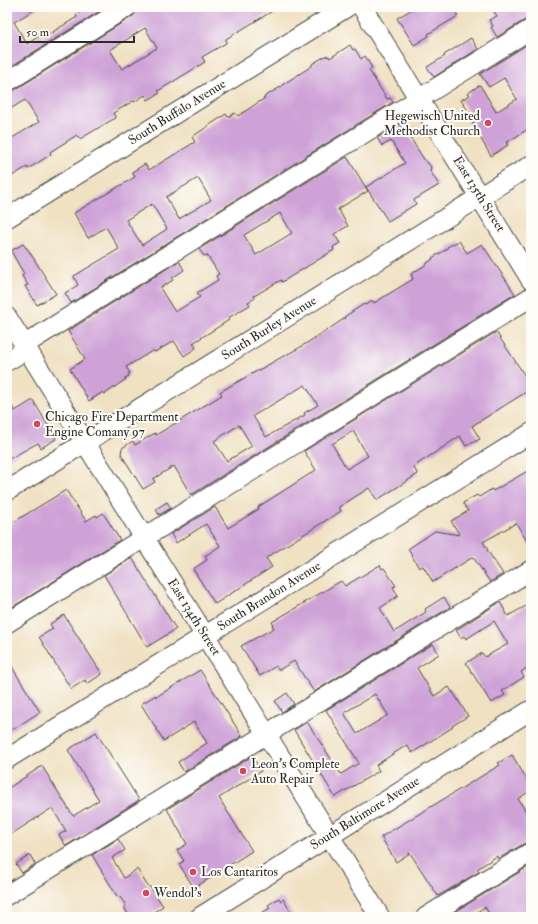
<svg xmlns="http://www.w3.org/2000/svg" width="538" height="924" viewBox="0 0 538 924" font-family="'IM FELL Double Pica',serif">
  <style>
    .building { fill: #cea1d7; fill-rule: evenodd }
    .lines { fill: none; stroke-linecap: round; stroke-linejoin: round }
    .minor-casing { stroke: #494642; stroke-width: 21 }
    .minor { stroke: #fff; stroke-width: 19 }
    .poi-dot { fill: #d1495b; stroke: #fdfcf7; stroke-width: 1.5 }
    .labels { text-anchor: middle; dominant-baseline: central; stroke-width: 4; stroke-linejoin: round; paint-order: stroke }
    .street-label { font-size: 13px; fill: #2b2b2b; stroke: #fdfcf7 }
    .poi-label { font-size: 13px; fill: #2b2b2b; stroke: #fdfcf7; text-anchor: start }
  </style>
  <rect width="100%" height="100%" fill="#fdfcf7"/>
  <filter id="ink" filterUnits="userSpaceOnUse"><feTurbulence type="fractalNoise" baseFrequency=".025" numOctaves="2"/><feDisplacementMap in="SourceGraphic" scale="8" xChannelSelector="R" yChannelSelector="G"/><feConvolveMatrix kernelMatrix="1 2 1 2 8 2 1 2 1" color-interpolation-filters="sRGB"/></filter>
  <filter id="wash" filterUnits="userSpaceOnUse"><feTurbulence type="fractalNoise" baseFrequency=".012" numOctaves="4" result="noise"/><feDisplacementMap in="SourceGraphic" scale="16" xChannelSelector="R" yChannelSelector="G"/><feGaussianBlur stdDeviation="0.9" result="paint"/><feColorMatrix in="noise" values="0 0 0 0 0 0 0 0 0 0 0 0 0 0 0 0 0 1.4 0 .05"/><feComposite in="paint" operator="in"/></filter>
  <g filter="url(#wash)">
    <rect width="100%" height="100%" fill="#f0e1c3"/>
    <g id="blocks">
      <path class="building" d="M7 7H39L14 22 27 44 41 35 43 38 77 17 76 15 89 7H106L7 69Z
        M138 7H279L226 39V43L202 57 205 62 158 91 160 93 148 100 145 95 134 102 133 101 113 113 116 118 110 121 80 139 77 135 50 152 51 155H50L28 169 27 167 7 179V141L39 122 25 100 7 111V93L13 91 133 16 136 12ZM145 28 157 48 122 69 110 50Z
        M416 7H452L458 16 428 34 429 36 414 45 397 18Z
        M491 7H531V18L525 20 497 37 491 27 493 26 489 20 497 16Z
        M471 38 478 49 434 77 427 67 445 56 444 55Z
        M531 42V127L506 143 508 145 491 156 472 124 475 122 461 100 470 95 468 93 480 85 496 112 517 99 504 78 489 87 480 74Z
        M350 45 353 50 355 49 361 59 365 56 372 68 369 70 387 99 390 98 393 102 71 303 65 293 78 285 74 277V276L119 249 106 227 88 238 74 213 135 177 132 172 145 164 149 170 195 142 192 137 226 114 228 117 235 113 238 116 265 98 264 97 282 86V85L312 66V64L327 55V57L329 56 330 58ZM198 178 211 200 179 219 166 197ZM152 204 167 229 142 245 126 220Z
        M404 121 410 129 406 131 425 161 427 162 431 167 430 171 439 185 414 200 416 204 388 221 366 187 405 163 391 141 382 146 377 138Z
        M347 157 368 191 338 209 348 226 334 234 340 243 333 247 334 250 282 282 281 280 254 296 255 298 248 302 250 305 228 318 229 320 193 343 196 348 184 356 174 341 155 352 154 351H152L126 367 130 373 128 374 129 376 125 378 126 379 105 394 103 392 89 401 70 369 85 359 68 331 179 261 184 270 172 278 173 280 160 288 175 312 200 297 197 293 218 280 216 276 219 274 207 255 204 256 199 249ZM280 213 292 233 256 255 244 235Z
        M459 241 467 253 482 244 515 294 191 495 174 466 153 479 155 482 143 489 121 454 122 448 133 441 135 445 155 433 156 435 222 395 220 392 232 385 282 357 299 348 332 327 345 318 344 317 364 304 365 305 373 301 374 303 413 279 411 274 427 264V263L433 259 432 258 447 249V247ZM305 385 318 405 304 413 305 415 266 437 253 416ZM239 425 252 446 227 461 214 441Z
        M23 244 26 248H27L56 294 37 305 25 286 28 285 22 276 24 274 11 251Z
        M496 332 531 385V389L472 426 480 439 466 446 460 436 413 467 418 474 377 500 369 488 339 507 341 511 266 558 272 567 215 604 193 569 207 560 205 556 220 546 206 524 176 543 171 534 215 507 228 528 259 509 258 507 316 470 304 451ZM353 431 368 456 347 469 332 444Z
        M7 399 15 411 33 400 56 439 41 448 38 443 7 460Z
        M531 469V548L516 523 483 542 488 550H487L503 574 490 582 473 557 433 582 423 566 419 568 408 549 435 531 460 535 451 521 468 511 463 503 477 495 479 497 492 489 493 491Z
        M66 490 86 521 96 515 97 517 103 513 120 540 11 608 7 602V526Z
        M167 502 171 508 159 515 156 509Z
        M132 558 176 629 147 647 104 575Z
        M380 565 382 569 384 568 396 586 393 587 398 596 380 608 394 632 426 612 425 609 444 597 450 607 314 692 294 661 279 670 276 666 260 676 241 646 274 628 272 625 273 624 272 622 341 581 345 586Z
        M500 602 508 616 531 603V665L521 672 524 677 502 691 505 695 491 703 466 663 482 653 485 657 508 644 494 621 466 639 464 636 461 638 456 630Z
        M64 615 102 674 87 684 85 680 71 689 39 637 53 629 50 624Z
        M433 644 439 654 417 668 434 696 449 687 452 692H453L468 716 452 726 453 727 412 753 407 745 376 765 379 771 335 797 294 730 307 722 341 774 359 763 326 710ZM375 694 388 715 357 734 344 713Z
        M7 659 40 712 7 733Z
        M200 670 242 736 184 772 178 762 207 743 194 722 164 741 141 704 156 695V697Z
        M287 693 294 704 282 712 275 701Z
        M96 732 139 800 66 846 59 835 66 831 52 808 7 837V789L42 766 73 816 99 800 68 750Z
        M512 755 531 786V790L518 799 531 820V841L525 843 498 859 497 856 477 869 479 872 438 896 410 853 396 862 381 837 500 765 498 763Z
        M252 756 261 771 219 798 252 851 194 888 179 864 184 861 177 850 187 844 167 809Z
        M118 839 125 850 112 858 124 878 137 869 147 885 151 888 163 906 147 917H130L125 909V904L120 897 117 896 92 855Z
        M30 855 35 864 22 873 16 864Z
        M531 865V917H491L485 907 469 917H451L450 915Z
        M279 898 281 901 283 899 294 917H255L270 908 268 905Z"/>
    </g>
  </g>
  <g filter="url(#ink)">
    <use href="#blocks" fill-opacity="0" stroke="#494642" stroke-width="1"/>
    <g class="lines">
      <defs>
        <path id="minor" d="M362 7 531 280
          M7 82 127 7
          M7 218 347 7
          M7 317 380 917
          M24 345 531 29
          M7 361 27 349
          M7 491 531 165
          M7 623 531 297
          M7 759 531 433
          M7 895 531 570
          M200 917 531 710
          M426 917 531 852"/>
      </defs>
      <use href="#minor" class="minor-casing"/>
      <use href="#minor" class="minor"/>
    </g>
  </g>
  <g class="poi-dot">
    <circle cx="488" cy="123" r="4"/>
    <circle cx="37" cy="424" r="4"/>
    <circle cx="243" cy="771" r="4"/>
    <circle cx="193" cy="872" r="4"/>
    <circle cx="146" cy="893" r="4"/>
  </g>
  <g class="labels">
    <g class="street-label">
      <text transform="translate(177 112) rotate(-32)">South Buffalo Avenue</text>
      <text transform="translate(479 194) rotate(58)">East 135th Street</text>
      <text transform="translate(269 328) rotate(-32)">South Burley Avenue</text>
      <text transform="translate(269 596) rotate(-32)">South Brandon Avenue</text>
      <text transform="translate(194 617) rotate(58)">East 134th Street</text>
      <text transform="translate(365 813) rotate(-32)">South Baltimore Avenue</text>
    </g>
    <g class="poi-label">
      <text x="480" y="116" text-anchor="end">Hegewisch United<tspan x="480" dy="15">Methodist Church</tspan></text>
      <text x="45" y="417">Chicago Fire Department<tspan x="45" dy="15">Engine Comany 97</tspan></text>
      <text x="251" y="764">Leon's Complete<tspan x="251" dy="15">Auto Repair</tspan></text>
      <text x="201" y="872">Los Cantaritos</text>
      <text x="154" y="893">Wendol's</text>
    </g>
  </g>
  <rect width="538" height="924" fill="none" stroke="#fdfcf7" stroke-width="24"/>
  <path d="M20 36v6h114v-6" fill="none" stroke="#2b2b2b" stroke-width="2"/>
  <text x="26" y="36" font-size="12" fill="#2b2b2b" stroke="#fdfcf7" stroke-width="3" paint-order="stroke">50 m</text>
</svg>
